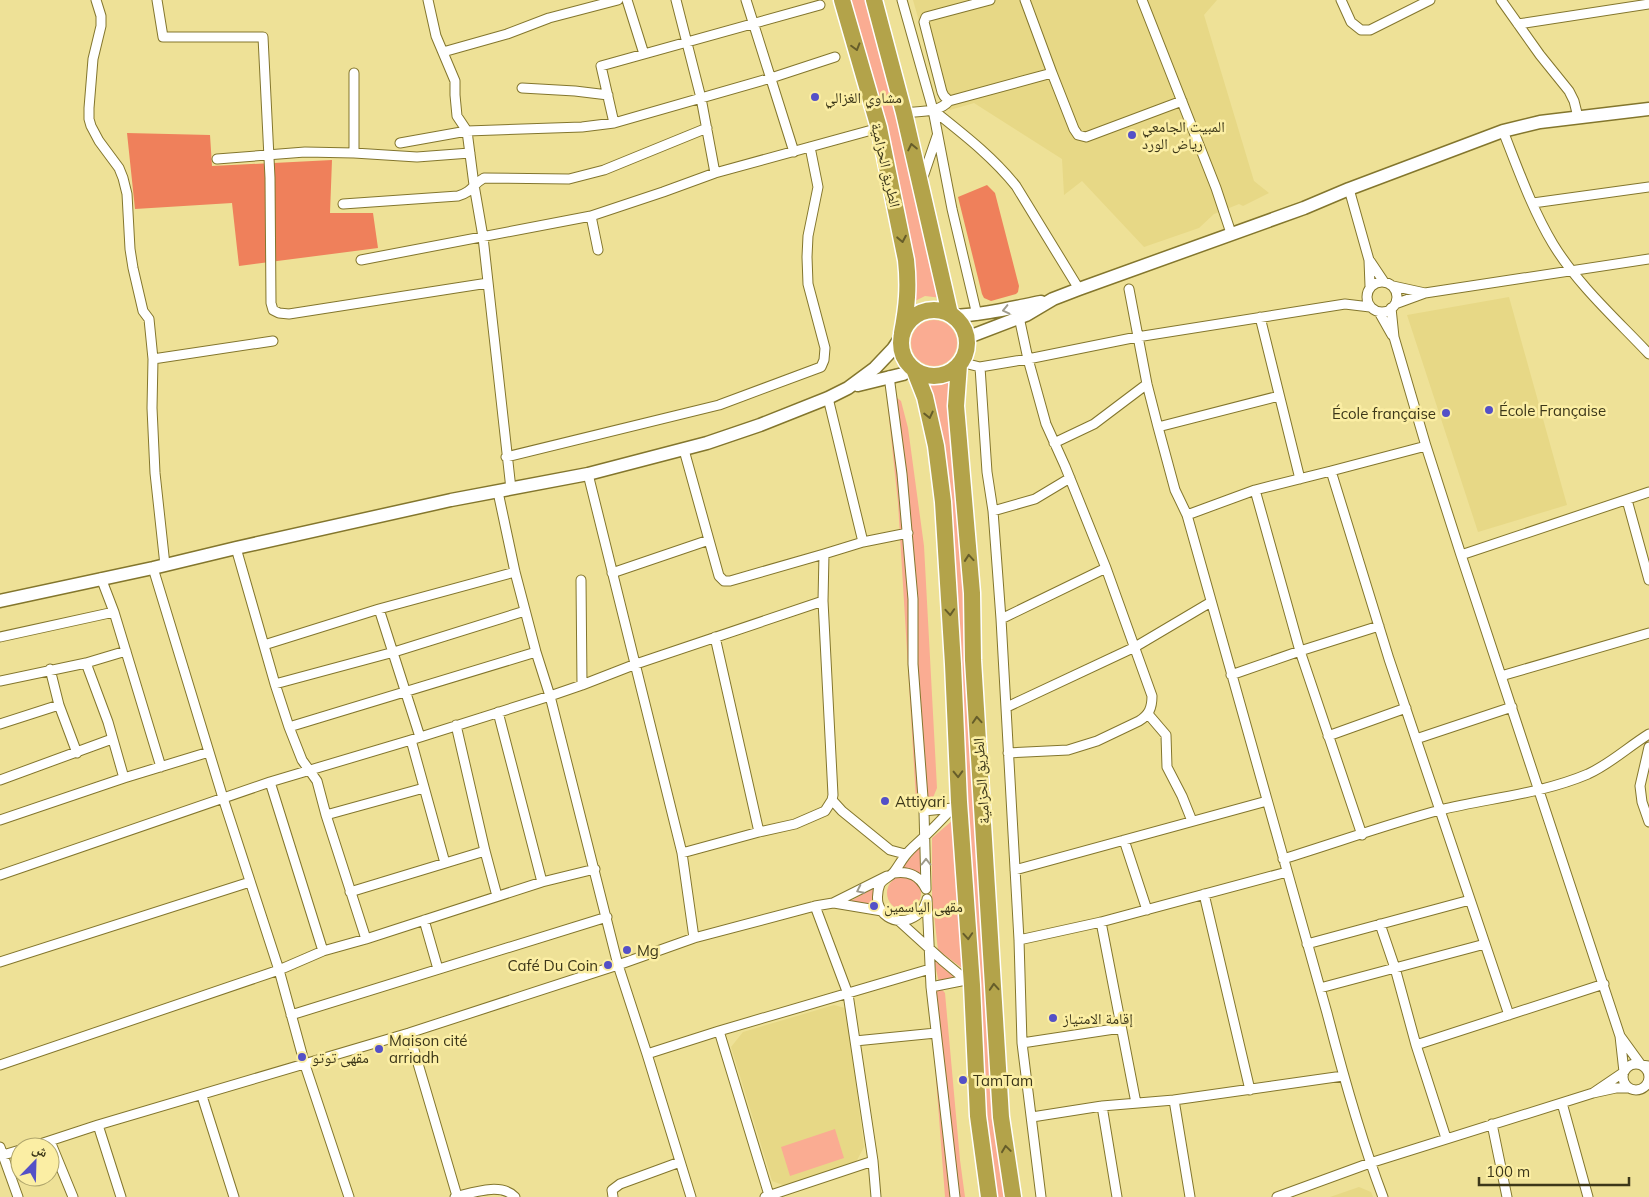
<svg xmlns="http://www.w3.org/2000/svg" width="1649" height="1197" viewBox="0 0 1649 1197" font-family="Mulish,'Noto Naskh Arabic',sans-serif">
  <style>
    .built { fill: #e7d886 }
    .green { fill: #faac92 }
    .forest { fill: #ef805b }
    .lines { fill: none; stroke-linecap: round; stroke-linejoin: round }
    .street-casing { stroke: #83762d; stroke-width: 11 }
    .secondary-casing { stroke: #83762d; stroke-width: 15 }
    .highway-casing { stroke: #fff; stroke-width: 19 }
    .street { stroke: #fff; stroke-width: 9 }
    .secondary { stroke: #fff; stroke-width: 12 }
    .highway { stroke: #b3a34a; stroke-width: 16 }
    .oneway { stroke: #665d2a }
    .oneway2 { stroke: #9e9b8c }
    .poi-dot { fill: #5450c7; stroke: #fbeea4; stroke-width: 2 }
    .labels { text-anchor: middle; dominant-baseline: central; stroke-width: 5; stroke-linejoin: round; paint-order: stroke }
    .poi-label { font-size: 15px; fill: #3c3719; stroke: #fbeea4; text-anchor: start }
    .street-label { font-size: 15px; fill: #3c3719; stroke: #fbeea4 }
  </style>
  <rect width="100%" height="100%" fill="#eee197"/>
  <path class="built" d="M913 0H1217L1204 15 1254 181 1269 193 1243 206 1239 204 1214 214 1199 228 1144 247 1082 181 1064 195 1062 159 974 103 950 110 941 99Z
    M1509 297 1567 505 1478 532 1407 315Z
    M834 1005 845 1008 847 1013 864 1147 855 1164 788 1187 772 1181 731 1047 743 1032Z
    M1359 1187 1371 1192 1373 1197H1330Z"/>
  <path class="green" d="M847 0H866L876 36 942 298 925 296 913 302Z
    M911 343a23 23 0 1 1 46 0a23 23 0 1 1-46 0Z
    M952 380 961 541 966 661 1006 1197H997L985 1116 945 470 938 418 928 385Z
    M886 389 901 401 908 428 924 546 937 788 932 800 916 799 898 503Z
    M953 820 962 968 938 950 932 897V838Z
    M921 845 920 877 900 871Z
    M887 893a17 17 0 1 1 34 0a17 17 0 1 1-34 0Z
    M878 886V904H845Z
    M934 960 956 979 939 983Z
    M937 984 945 993 960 1160 965 1197H945L929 985Z
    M835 1129 844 1158 790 1176 781 1147Z"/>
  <path class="forest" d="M127 133 210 135 212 166 332 160 330 213H373L378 248 239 266 232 203 135 209Z
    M987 185 995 193 1019 286 1018 292 1016 294 991 301 984 298 982 294 958 197Z"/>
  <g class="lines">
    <defs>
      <path id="street" d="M96 0 101 16V26L93 59 89 108V119L91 126 99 141 119 168 123 178 127 194 130 249 133 268 143 311 149 319 153 359 152 408 155 473 165 565
        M157 0 163 37H263L270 178 271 303 273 310 279 313 289 314 488 283
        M428 0 436 36 455 81V95L457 116 467 131 474 185 483 237 511 489
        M627 0 644 54
        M676 0 701 98 715 173 879 128
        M746 0 794 152
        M902 0 933 110 952 209 977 315
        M1142 0 1216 188 1231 233
        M1341 0 1351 22 1361 30H1370L1430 0
        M1501 0 1540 55 1569 91 1574 101 1578 117
        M1518 24 1649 4
        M443 52 507 34 549 18 618 0
        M1052 73 1074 129 1078 135 1086 137 1182 101
        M522 88 575 91 608 95
        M949 101 944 96 942 92 924 22 926 17 990 0
        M933 110C963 134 992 156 1016 186L1079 289
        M904 113C919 111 939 113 949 101L1052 73 1025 0
        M614 123 601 66 820 5
        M1503 131C1518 169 1532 209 1553 244 1578 285 1616 319 1649 354
        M400 143 467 131 582 127 614 123 771 78 835 57
        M354 153V73
        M217 159 305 152 354 153 417 157 470 153
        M922 180 937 136
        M1349 189 1369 260 1370 286
        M1533 203 1649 187
        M343 204 458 196C474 191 471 185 484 178L569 179 604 170 707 128
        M591 216 598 250
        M361 260 591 216 663 192 715 173
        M1370 261 1384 282
        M1367 297a15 15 0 1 1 30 0a15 15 0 1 1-30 0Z
        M1393 286 1425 293
        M1129 289 1147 384 1158 427 1175 490 1187 515
        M1395 304 1425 293 1649 259
        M1391 308 1394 337 1426 446
        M1379 312 1392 335
        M1260 317 1300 479
        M153 359 273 341
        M960 362 980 367 1028 359 1137 337 1345 304 1370 307
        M980 367 987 472 993 511 1001 619 1019 940 1022 1043 1041 1197
        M889 376 902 474 913 599V664L924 811 926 889
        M828 398 863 542
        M1158 427 1279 396
        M1054 443 1094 424 1147 384
        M684 450 719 576 724 581H730L824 554
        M506 457 719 405 821 367 824 360 825 348 808 284 807 257 808 236 818 187 810 147
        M1331 471 1255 490 1300 651 1362 835
        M588 474 682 853 694 938
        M1255 490 1187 515 1327 1013C1343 1075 1360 1137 1383 1197
        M498 492 515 572 536 652 550 696 618 965 647 1054 691 1197
        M1627 500 1649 580
        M993 511 1035 499 1070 478
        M236 548 275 684 289 727 302 760 317 781 326 815 366 939
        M1461 555 1426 446 1331 471 1389 659 1509 1015
        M153 568 223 798 279 970 305 1065 349 1197
        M612 573 709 540
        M101 578 114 612 161 767
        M581 580 582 685
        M379 609 420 737
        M1001 619 1106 568
        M0 637 114 612
        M715 637 759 832
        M264 645 379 609 515 572
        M86 663 108 722 124 778
        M50 669 59 705 77 753
        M1231 675 1300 651 1379 626
        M1501 676 1649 633
        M0 681 86 663 126 651
        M275 684 394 652 525 611
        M1007 707 1135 647 1211 602
        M498 712 542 882
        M1148 714 1166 735 1167 767 1182 796 1192 821
        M0 724 59 705
        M456 725 485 851 497 896
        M289 727 536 652
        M1328 736 1406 708
        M1416 739 1512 707
        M411 740 445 863
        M1649 747 1640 786 1642 802 1649 822
        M1008 753 1068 750 1097 741 1139 721C1149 715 1152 708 1152 696L1106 568 1065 466 1046 424 1028 359 1019 317
        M0 780 112 739
        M270 782 323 951
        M832 800 842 811 890 850 905 854
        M924 811 953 808
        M326 815 424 788
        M0 820 124 778 209 752
        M1124 840 1147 910
        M682 853 759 832 795 824 825 811 832 800 833 795 823 601 824 554 863 542 908 533
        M1283 859C1335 843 1388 824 1440 810 1489 798 1541 794 1588 774 1610 764 1628 747 1649 734
        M1015 870 1267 801
        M894 873C909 871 919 875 926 889
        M0 875 270 782 411 740 550 696 582 685 636 664 823 601
        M350 892 485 851
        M1204 894 1250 1090
        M927 899 931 987 955 1197
        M926 902C919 925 885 928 878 903 877 897 878 889 880 884 884 878 890 877 894 872 898 867 901 861 905 856 910 849 918 843 924 837 936 826 947 813 959 802
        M834 903 882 911
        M815 906 848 994 873 1161 876 1197
        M424 920 438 969
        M899 921 942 960 972 985
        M1101 922 1136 1103
        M1380 924 1395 968 1416 1045 1446 1138
        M1019 940 1101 922 1287 872
        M1307 944 1470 900
        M0 962 250 882
        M931 987 966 980
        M1320 988 1485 944
        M291 1015 607 917
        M719 1031 769 1195
        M409 1033 457 1196
        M1620 1036 1461 555 1649 492
        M855 1041 936 1033
        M1022 1043 1121 1028
        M1416 1045 1604 984
        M647 1054 719 1031 930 969
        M1623 1077a13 13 0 1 1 26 0a13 13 0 1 1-26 0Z
        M0 1065 279 970 323 951 366 939 542 882 595 869
        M1629 1088H1616L1593 1093 1624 1072 1620 1036 1641 1065 1649 1066
        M202 1096 234 1197
        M1174 1100 1190 1197
        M1562 1103 1588 1197
        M1102 1106 1117 1197
        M1032 1117 1102 1106 1174 1100 1343 1076
        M1492 1124 1507 1197
        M98 1125 121 1197
        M50 1141 73 1197
        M0 1147 18 1197
        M31 1147 98 1125 409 1033 618 965 694 938 815 906 833 903 887 876
        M0 1156 20 1150
        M455 1197C472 1193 501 1182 515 1197
        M613 1197 612 1190 620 1184 680 1162
        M765 1197 873 1161
        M1277 1197 1370 1163 1593 1093"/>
      <path id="secondary" d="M952 316C983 315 1011 308 1041 302
        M966 338 1026 315 1053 299 1079 289 1304 208 1349 189 1503 131 1540 122 1649 109
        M858 385 903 374 912 368
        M0 601 153 568 236 548 451 500 588 474 707 443 760 425 828 398 848 388 875 368 893 349 901 337"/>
      <path id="highway" d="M842 0 879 128 906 260C909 287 907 307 902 333
        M874 0 904 113 950 314
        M901 343a33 33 0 1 1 66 0a33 33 0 1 1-66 0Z
        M959 365 956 406 972 593 973 660 1001 1117 1013 1197
        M914 369 925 397 936 446 943 502 953 664 959 802 972 985 978 1116 989 1197"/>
    </defs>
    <use href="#street" class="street-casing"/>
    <use href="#secondary" class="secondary-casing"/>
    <use href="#highway" class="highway-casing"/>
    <use href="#street" class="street"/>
    <use href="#secondary" class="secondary"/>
    <use href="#highway" class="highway"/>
  </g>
  <defs><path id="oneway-chevron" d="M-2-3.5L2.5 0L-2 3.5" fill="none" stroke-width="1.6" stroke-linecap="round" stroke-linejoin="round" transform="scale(1.25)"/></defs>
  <g class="oneway">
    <use href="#oneway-chevron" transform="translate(856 47) rotate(74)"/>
    <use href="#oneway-chevron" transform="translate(912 147) rotate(-102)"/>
    <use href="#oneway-chevron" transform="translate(902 239) rotate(79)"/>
    <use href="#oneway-chevron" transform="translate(929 415) rotate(77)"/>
    <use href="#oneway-chevron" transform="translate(969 558) rotate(-95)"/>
    <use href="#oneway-chevron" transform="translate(950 612) rotate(86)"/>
    <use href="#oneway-chevron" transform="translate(977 720) rotate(-94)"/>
    <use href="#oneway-chevron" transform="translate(958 774) rotate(88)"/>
    <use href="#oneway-chevron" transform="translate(968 936) rotate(86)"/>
    <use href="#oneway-chevron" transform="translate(994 987) rotate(-94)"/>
    <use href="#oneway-chevron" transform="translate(1006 1149) rotate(-98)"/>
  </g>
  <g class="oneway2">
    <use href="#oneway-chevron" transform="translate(1006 310) rotate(167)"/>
    <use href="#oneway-chevron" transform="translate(926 862) rotate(-90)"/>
    <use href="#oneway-chevron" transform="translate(860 890) rotate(154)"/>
  </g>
  <g class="poi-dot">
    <circle cx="815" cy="97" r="5"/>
    <circle cx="1132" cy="135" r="5"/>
    <circle cx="1489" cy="410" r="5"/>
    <circle cx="1446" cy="413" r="5"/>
    <circle cx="885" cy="801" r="5"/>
    <circle cx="874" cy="906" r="5"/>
    <circle cx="627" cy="950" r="5"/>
    <circle cx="608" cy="965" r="5"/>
    <circle cx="1053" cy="1018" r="5"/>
    <circle cx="379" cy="1049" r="5"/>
    <circle cx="302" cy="1057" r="5"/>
    <circle cx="963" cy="1080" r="5"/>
  </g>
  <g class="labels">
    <g class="poi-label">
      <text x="825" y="97">مشاوي الغزالي</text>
      <text x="1142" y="126">المبيت الجامعي<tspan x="1142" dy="17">رياض الورد</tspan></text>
      <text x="1499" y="410">École Française</text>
      <text x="1436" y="413" text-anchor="end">École française</text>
      <text x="895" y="801">Attiyari</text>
      <text x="884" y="906">مقهى الياسمين</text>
      <text x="637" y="950">Mg</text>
      <text x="598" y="965" text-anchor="end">Café Du Coin</text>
      <text x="1063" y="1018">إقامة الامتياز</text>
      <text x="389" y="1040">Maison cité<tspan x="389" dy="17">arriadh</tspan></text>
      <text x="312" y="1057">مقهى توتو</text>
      <text x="973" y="1080">TamTam</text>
    </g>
    <g class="street-label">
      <text transform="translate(886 165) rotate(77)">الطريق الحزامية</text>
      <text transform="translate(981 781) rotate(-94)">الطريق الحزامية</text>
    </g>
  </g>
  <g transform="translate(35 1162) rotate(23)"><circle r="24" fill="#fbeea4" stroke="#afa56c"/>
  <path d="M0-4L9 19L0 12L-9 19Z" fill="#5450c7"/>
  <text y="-8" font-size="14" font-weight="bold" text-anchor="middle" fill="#3c3719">ش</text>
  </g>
  <path d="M1479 1177v8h150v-8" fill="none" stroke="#3c3719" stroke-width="2.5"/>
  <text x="1486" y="1177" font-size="15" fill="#3c3719" stroke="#fbeea4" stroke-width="4" paint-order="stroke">100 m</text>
</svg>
